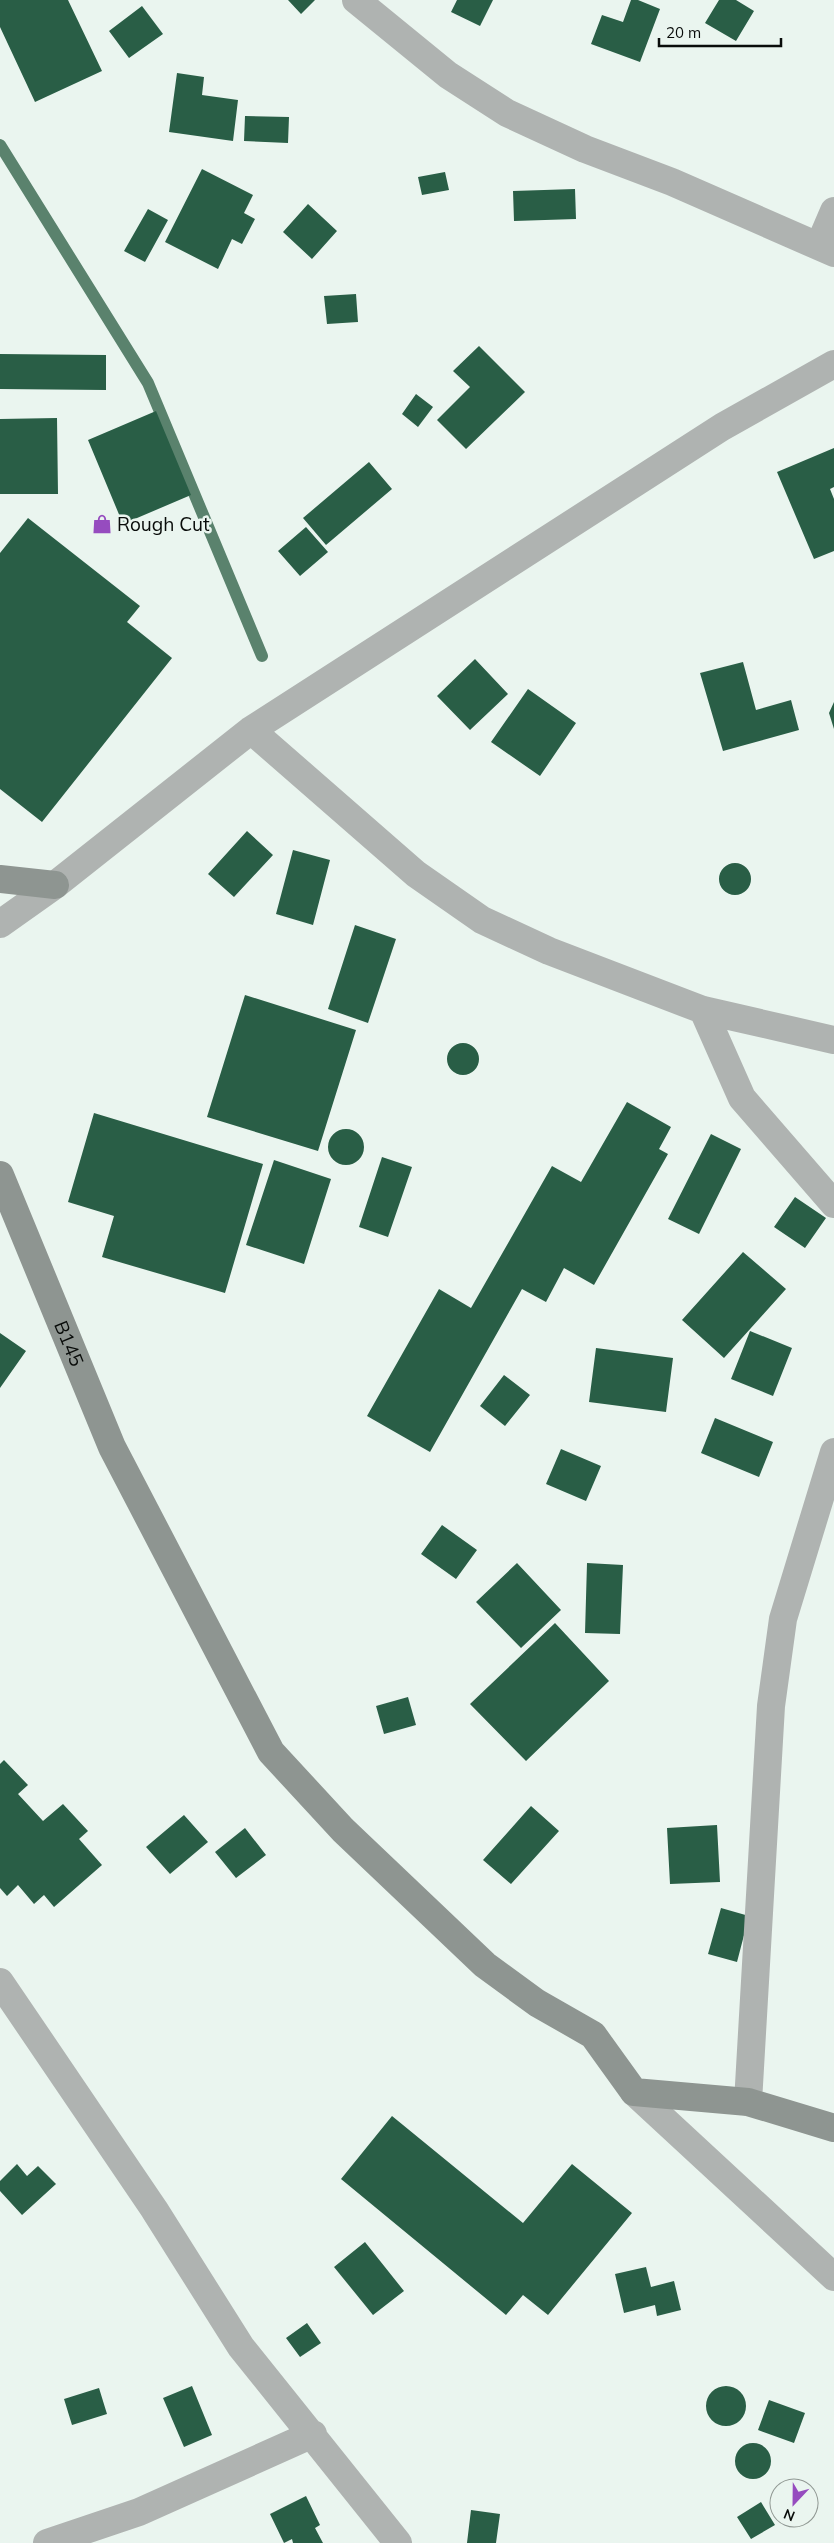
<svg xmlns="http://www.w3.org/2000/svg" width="834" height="2543" viewBox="0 0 834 2543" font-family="Mulish,sans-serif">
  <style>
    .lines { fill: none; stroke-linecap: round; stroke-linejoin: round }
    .stream { stroke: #5a826d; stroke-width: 12 }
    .building { fill: #295e46 }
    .minor { stroke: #afb3b1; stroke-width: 28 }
    .secondary { stroke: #8e9591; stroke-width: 28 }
    .labels { text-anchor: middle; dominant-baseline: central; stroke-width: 5; stroke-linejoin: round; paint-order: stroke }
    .poi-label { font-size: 19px; fill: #090c0a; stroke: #eaf5ef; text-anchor: start }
    .street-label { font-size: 19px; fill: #090c0a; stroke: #eaf5ef }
  </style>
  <rect width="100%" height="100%" fill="#eaf5ef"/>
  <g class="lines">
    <path class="stream" d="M0 145 148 383 262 656"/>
  </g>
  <path class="building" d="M0 0H68L102 71 35 102 0 27Z
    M288 0H315L301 14Z
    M457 0H493L480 26 451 12Z
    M631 0H638L660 9 640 62 591 44 602 15 623 22Z
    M719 0H736L754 11 736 41 705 23Z
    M142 6 163 34 129 58 109 31Z
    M177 73 204 77 202 95 238 100 233 141 169 132Z
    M245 116 289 117 288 143 244 141Z
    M202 169 253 195 244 213 255 219 242 244 232 239 218 269 165 242Z
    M445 172 449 190 422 195 418 177Z
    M575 189 576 219 514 221 513 191Z
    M308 204 337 231 312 259 283 232Z
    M148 209 168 220 145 262 124 251Z
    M356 294 358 322 327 324 324 296Z
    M479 346 525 392 466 449 437 420 470 387 453 371Z
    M0 354 106 355V390L0 389Z
    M416 394 433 407 418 427 402 414Z
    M156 411 191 495 123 524 88 440Z
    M57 418 58 494H0V419Z
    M834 448V487L830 489 834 499V551L814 559 777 472Z
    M369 462 392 489 326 545 303 518Z
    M28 518 140 606 127 622 172 658 42 822 0 789V553Z
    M306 527 328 552 300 576 278 551Z
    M475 659 508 694 470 730 437 696Z
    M743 662 756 710 791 700 799 730 723 751 700 673Z
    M528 689 576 723 540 776 491 742Z
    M834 702V729L829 713Z
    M247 831 273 855 234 897 208 874Z
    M293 850 330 860 313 925 276 914Z
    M719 879a16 16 0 1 1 32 0a16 16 0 1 1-32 0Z
    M355 925 396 939 368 1023 328 1009Z
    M245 995 356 1030 318 1151 207 1117Z
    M447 1059a16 16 0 1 1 32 0a16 16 0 1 1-32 0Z
    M627 1102 671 1127 659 1149 668 1154 594 1285 564 1268 546 1302 522 1289 430 1452 367 1416 439 1289 471 1308 552 1166 581 1182Z
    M94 1113 263 1164 225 1293 102 1257 114 1216 68 1202Z
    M328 1147a18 18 0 1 1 36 0a18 18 0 1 1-36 0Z
    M711 1134 741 1149 699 1234 668 1219Z
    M382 1157 412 1167 388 1237 359 1227Z
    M274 1160 331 1179 304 1264 246 1245Z
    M795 1197 826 1218 805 1248 774 1227Z
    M743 1252 786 1289 724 1358 682 1320Z
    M750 1331 792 1348 773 1396 731 1379Z
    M0 1333 26 1351 0 1388Z
    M596 1348 673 1358 666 1412 589 1402Z
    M504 1375 530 1395 505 1426 480 1406Z
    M715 1418 773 1442 759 1477 701 1453Z
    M561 1449 601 1466 586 1501 546 1484Z
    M442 1525 477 1550 456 1579 421 1554Z
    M517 1563 561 1610 521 1648 476 1602Z
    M587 1563 623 1565 620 1634 585 1633Z
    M555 1623 609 1681 526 1761 470 1704Z
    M408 1697 416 1725 384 1734 376 1706Z
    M4 1760 28 1785 18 1794 43 1821 63 1804 88 1831 79 1839 102 1865 54 1907 44 1895 34 1904 18 1885 7 1896 0 1888V1764Z
    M531 1806 559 1831 511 1884 483 1860Z
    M184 1815 208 1842 170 1874 146 1847Z
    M717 1825 720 1882 670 1884 667 1828Z
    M245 1828 266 1855 236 1878 215 1852Z
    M721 1908 749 1916 737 1962 708 1954Z
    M392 2116 523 2223 572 2164 632 2213 548 2315 523 2295 506 2315 341 2179Z
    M17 2164 27 2176 38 2166 56 2184 22 2215 0 2191V2181Z
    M365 2242 404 2291 373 2315 334 2267Z
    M646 2267 651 2287 674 2281 681 2310 657 2316 655 2305 624 2313 615 2274Z
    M307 2323 321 2343 300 2357 286 2338Z
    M192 2386 212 2435 184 2447 163 2398Z
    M706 2406a20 20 0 1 1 40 0a20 20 0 1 1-40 0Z
    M99 2388 107 2414 72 2425 64 2399Z
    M769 2400 805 2413 794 2443 758 2430Z
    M735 2461a18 18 0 1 1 36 0a18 18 0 1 1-36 0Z
    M306 2496 320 2525 315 2528 323 2543H293L292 2539 284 2543 270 2514Z
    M761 2502 775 2525 751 2539 737 2517Z
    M471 2510 500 2514 496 2543H467Z"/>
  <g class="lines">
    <path class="minor" d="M356 0 448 75 507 113 585 149 672 182 834 253
      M819 246 834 211
      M251 730 416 874 482 920 549 951 703 1010 834 1040
      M0 924 55 885 251 730 722 427 834 364
      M703 1010 742 1098 834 1204
      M0 1982 154 2209 241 2347 398 2543
      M634 2092 834 2277
      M748 2102 771 1706 783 1619 834 1452
      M47 2543 139 2512 313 2434"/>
    <g class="secondary">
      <path d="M0 879 55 885"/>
      <path id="s1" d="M0 1175 112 1447 271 1752 343 1830 485 1965 537 2003 593 2035 634 2092 748 2102 834 2128"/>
    </g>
  </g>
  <defs>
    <symbol id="shop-bare" viewBox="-9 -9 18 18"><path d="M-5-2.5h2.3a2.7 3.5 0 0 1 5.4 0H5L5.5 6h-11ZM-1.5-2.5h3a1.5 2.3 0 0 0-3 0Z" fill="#964cbf" stroke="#eaf5ef" stroke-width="2.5" paint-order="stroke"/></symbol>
  </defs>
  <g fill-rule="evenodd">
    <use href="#shop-bare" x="88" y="510" width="28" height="28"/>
  </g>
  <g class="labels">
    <g class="poi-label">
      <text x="117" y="524">Rough Cut</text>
    </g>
    <g class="street-label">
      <text stroke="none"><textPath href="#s1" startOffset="182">B145</textPath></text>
    </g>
  </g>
  <g transform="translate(794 2503) rotate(202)"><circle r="24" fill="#eaf5ef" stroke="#909893"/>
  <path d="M0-4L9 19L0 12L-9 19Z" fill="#964cbf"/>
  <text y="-8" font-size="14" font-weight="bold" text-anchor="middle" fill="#090c0a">N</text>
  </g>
  <path d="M659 38v8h122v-8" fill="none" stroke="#090c0a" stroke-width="2.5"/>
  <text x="666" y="38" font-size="15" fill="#090c0a" stroke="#eaf5ef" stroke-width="4" paint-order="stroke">20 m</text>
</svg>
